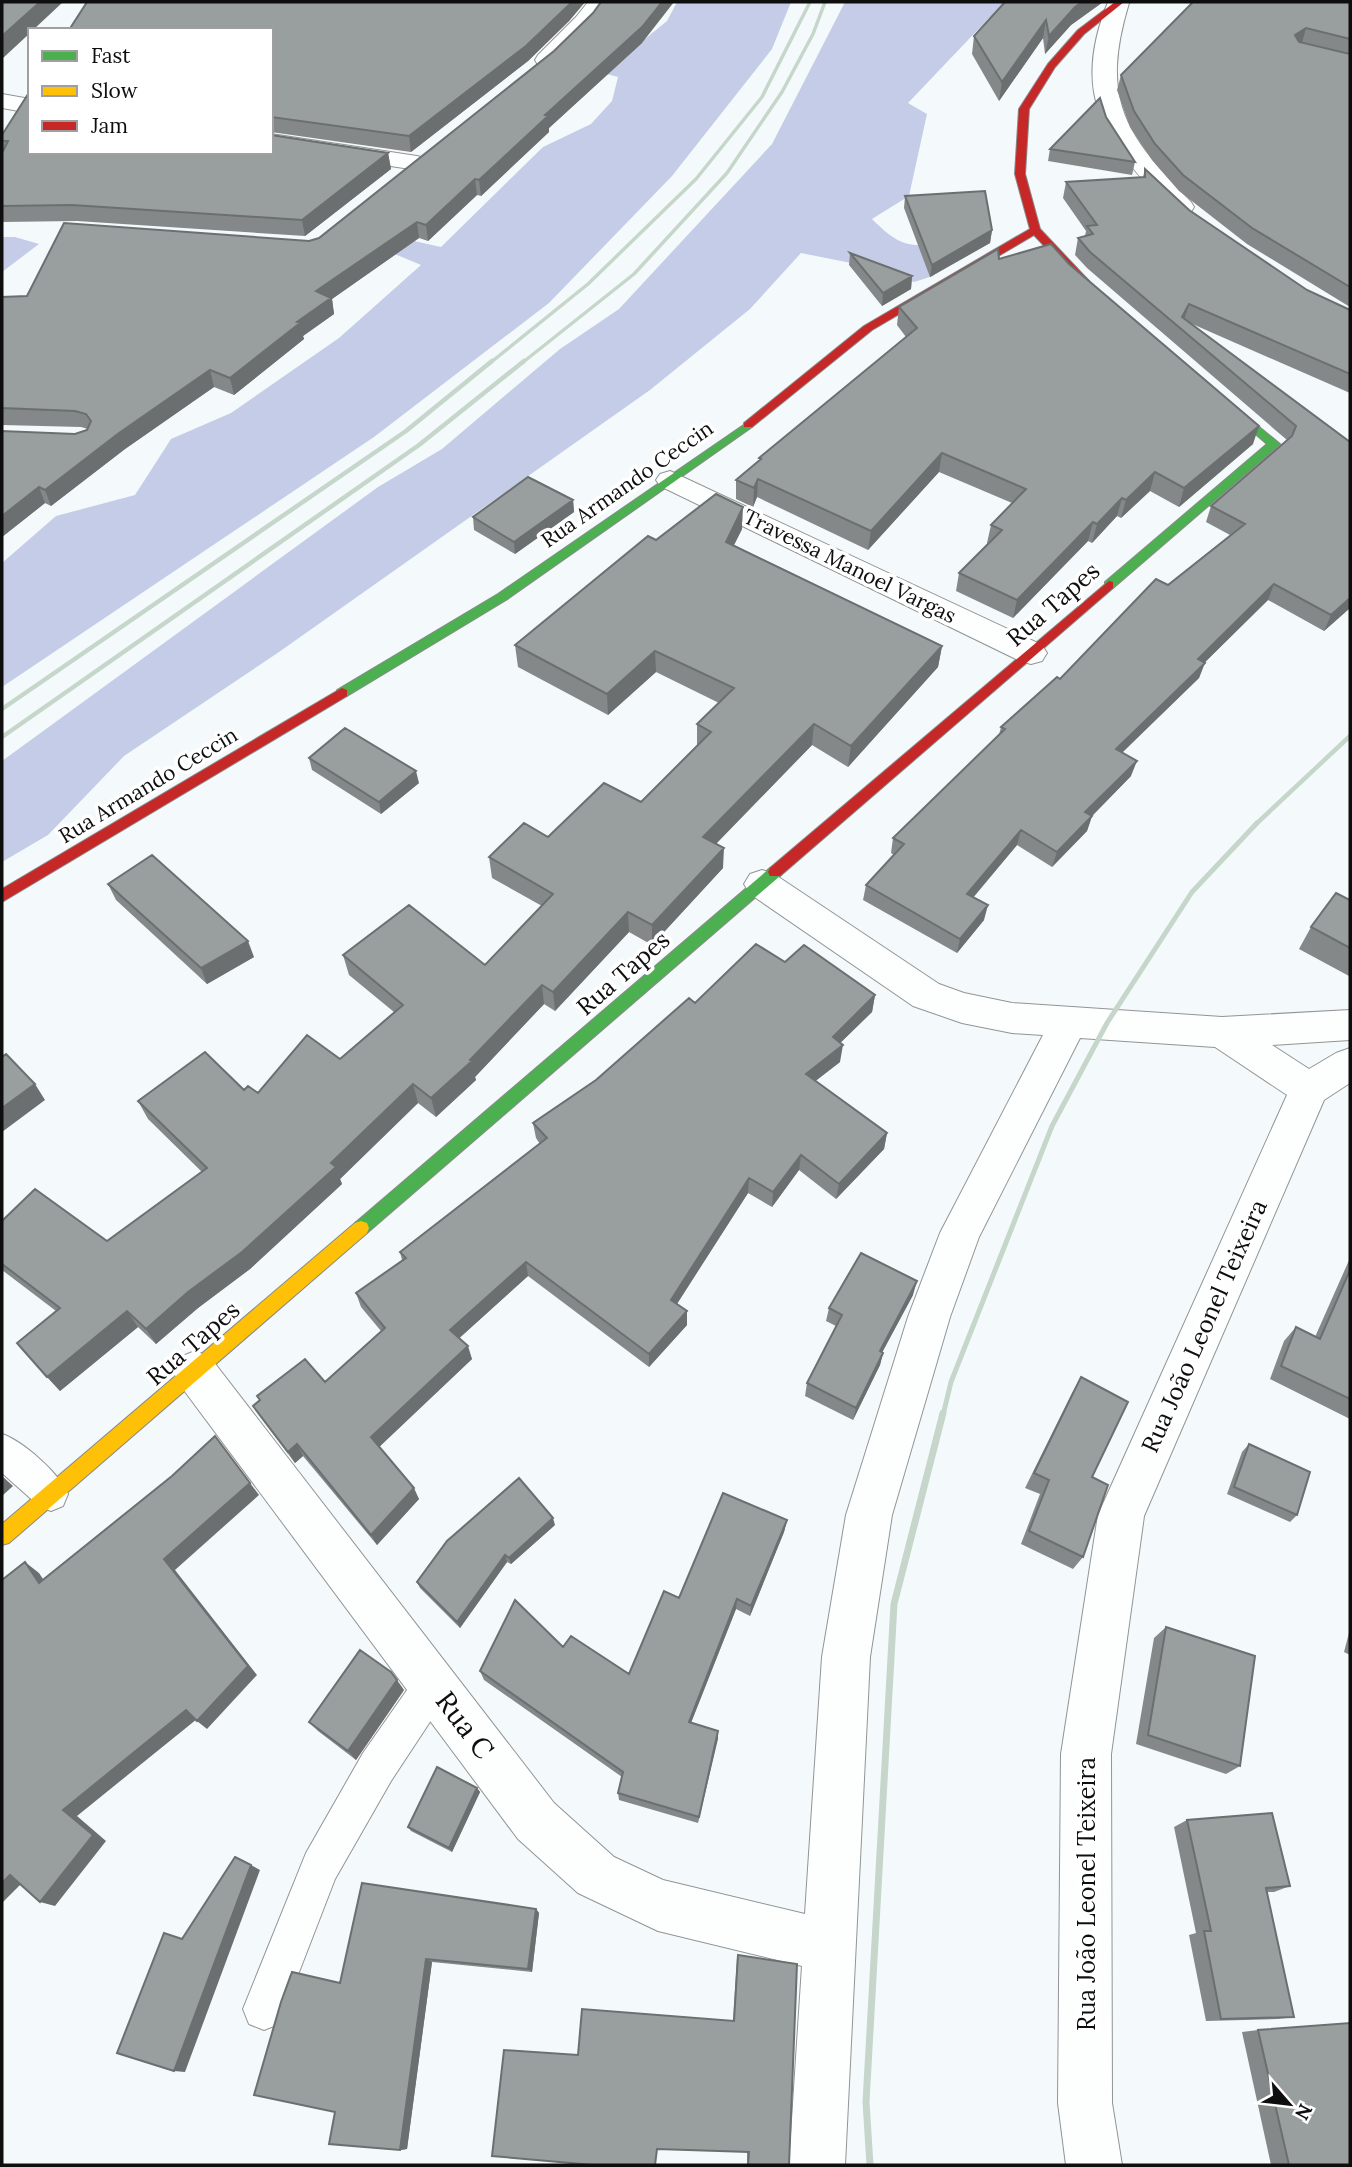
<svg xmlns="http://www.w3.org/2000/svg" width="1352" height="2167" viewBox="0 0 1352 2167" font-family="Lora,serif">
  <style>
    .forest { fill: #c4cce7 }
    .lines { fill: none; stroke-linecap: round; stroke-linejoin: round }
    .lane-casing { stroke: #929495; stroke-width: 2 }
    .street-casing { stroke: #929495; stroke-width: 2 }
    .fast-casing { stroke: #888b8b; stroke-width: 2 }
    .slow-casing { stroke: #888b8b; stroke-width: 2 }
    .jam-casing { stroke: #888b8b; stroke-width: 2 }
    .lane { fill: #fdfefe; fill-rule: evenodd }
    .street { fill: #fdfefe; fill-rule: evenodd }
    .fast { fill: #4caf50; fill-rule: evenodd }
    .slow { fill: #ffc107; fill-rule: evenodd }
    .jam { fill: #c62828; fill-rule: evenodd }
    .rail-far3 { stroke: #c6d6cb; stroke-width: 3.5 }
    .rail-far2 { stroke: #c6d6cb; stroke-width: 4.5 }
    .rail-far1 { stroke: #c6d6cb; stroke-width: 5 }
    .rail { stroke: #c6d6cb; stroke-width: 7 }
    .wall { fill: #848888 }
    .shaded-wall { fill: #6b6f6f }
    .building { fill: #999e9e; stroke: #6b6f6f; stroke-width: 2 }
    .labels { text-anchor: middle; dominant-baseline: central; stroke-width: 7; stroke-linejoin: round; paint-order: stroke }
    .far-street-label { font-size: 21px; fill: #0e0e0e; stroke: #fff }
    .street-label { font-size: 24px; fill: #0e0e0e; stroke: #fff }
    .near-street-label { font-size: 28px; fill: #0e0e0e; stroke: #fff }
  </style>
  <rect width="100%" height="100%" fill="#f4fafb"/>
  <path class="forest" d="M677 2H791L772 49 672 176 549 303 374 437 2 687V563L56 516 135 495 171 439 231 413 339 338 421 265 359 239 369 231 441 247 543 147 591 124 612 101 618 77 580 67 623 57 667 21Z
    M845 2H1059L989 18 908 103 927 114 909 196 872 219C903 250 909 245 952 245L956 256 933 276 914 282 866 266 801 253 750 309 650 390 279 652 124 756 48 835 2 862V761L378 487 442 449 560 349 619 309 772 144Z
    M2 237H15L39 244 2 272Z"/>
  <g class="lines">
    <defs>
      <path id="lane" d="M2 1434C23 1441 60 1474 68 1494L63 1506 51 1511 39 1506 2 1473Z
        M434 1664 447 1670 453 1683 447 1696 391 1781 335 1879 279 2024 264 2030 249 2024 243 2009 306 1853 363 1753 421 1670Z"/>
      <path id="street" d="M588 2H609L592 27 554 65H538L535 60 538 55 576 17Z
        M1108 2 1129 3C1100 99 1124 134 1191 202L1194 207 1191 212C1185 214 1180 215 1175 213 1169 210 1164 202 1159 197 1131 168 1101 133 1094 92 1089 62 1097 29 1108 2Z
        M2 94 30 99V113L2 108Z
        M271 134 417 156 425 158 429 163 425 168 417 170 271 148Z
        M670 471 1042 645 1047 653 1042 661 1031 664 1020 661 660 486 656 480 660 474Z
        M762 870 774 874 939 984 964 993 1012 1003 1222 1017 1350 1010V1040L1272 1045 1309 1069 1336 1053 1350 1048V1083L1324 1100 1144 1516 1111 1754 1112 2103 1122 2165H1066L1058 2103 1061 1754 1098 1515 1287 1095 1215 1047 1080 1038 979 1237 950 1317 892 1515 870 1657 845 2165H789L802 1966 658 1931 578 1893 518 1839 180 1385 173 1371 180 1357 195 1351 210 1357 554 1803 614 1857 663 1880 805 1914 822 1657 846 1515 908 1317 940 1233 1043 1035 1012 1033 962 1023 913 1006 750 894 744 884 750 874Z"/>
      <path id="fast" d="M1219 394 1280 444 1113 588H1105V582L1267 444 1215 399V395Z
        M748 422 752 423V427L506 600 347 696H337V690L498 594Z
        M775 867 782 872 780 876 367 1233 361 1235 355 1233 353 1228 355 1223 770 868Z"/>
      <path id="slow" d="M361 1221 367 1223 369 1228 367 1233 9 1543 2 1545V1524L355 1223Z"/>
      <path id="jam" d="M1115 2H1124L1084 34 1055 67 1029 109 1025 174 1040 229 1089 281V285H1081L1034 235 872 330 752 427H744V423L864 326 1030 229 1015 174 1019 109 1048 64 1078 30Z
        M1109 581 1113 582V588L780 876H770L768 872 770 868Z
        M342 688 347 690V696L2 902V889Z"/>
    </defs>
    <use href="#lane" class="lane-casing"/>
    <use href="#street" class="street-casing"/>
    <use href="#fast" class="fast-casing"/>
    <use href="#slow" class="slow-casing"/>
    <use href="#jam" class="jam-casing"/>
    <use href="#lane" class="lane"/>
    <use href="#street" class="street"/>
    <use href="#fast" class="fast"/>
    <use href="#slow" class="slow"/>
    <use href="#jam" class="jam"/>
    <path class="rail-far3" d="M490 363 588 284 696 179 762 97 810 2
      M522 363 634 274 727 173 782 92 813 34 825 2"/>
    <path class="rail-far2" d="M2 709 406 431 492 361
      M2 737 419 445 524 361
      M1255 825 1350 736"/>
    <path class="rail-far1" d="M943 1415 951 1382 1052 1126 1107 1023 1192 892 1257 823"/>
    <path class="rail" d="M870 2165 866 2102 894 1604 943 1413"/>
  </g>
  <path class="wall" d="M87 2H585L569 21 528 61 411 152 271 132V30Z
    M1005 2H1103L1071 25 1045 54 1043 38 999 101 972 54 974 36Z
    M1350 2V307L1247 244 1179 191 1152 160 1130 127 1117 90 1121 75Z
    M593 13 642 43 549 128V132L481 196 477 195 428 241 419 238 332 299 334 314 303 336 304 339 234 395 214 387 125 449 51 506 45 503 2 537 75 434 88 429 81 427 2 425V297L27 296 309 241 319 238 554 51Z
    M2 135 30 152 388 153 391 169 305 236 77 221 2 222Z
    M1050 149 1135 162 1132 175 1048 161Z
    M1145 169 1189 210 1307 290 1350 310V393L1190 323 1350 442V608L1324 631 1268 600 1204 663 1199 678 1122 753 1131 776 1092 816 1087 831 1052 867 1017 845 973 898 984 920 957 953 863 900 866 885 894 855 891 853 893 838 999 735 1001 727 1060 679 1168 585 1230 535 1206 522 1211 506 1287 440 1087 268 1075 255 1078 238 1085 236 1086 231 1063 198 1066 182 1143 177Z
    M905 196 992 230 990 243 930 277 904 208Z
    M850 253 912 276 911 289 882 306 849 265Z
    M999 259 1069 264 1253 444 1179 507 1150 491 1121 518 1117 516 1092 543 1088 541 1013 618 956 591 959 573 988 544 987 543 991 525 1012 503 939 472 868 550 757 497 753 507 736 499V480L759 461V458L906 337 897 325 899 307Z
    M573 500 574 512 515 554 474 530 473 517Z
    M742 529 734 545 942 646 938 667 848 767 812 745 716 844 723 868 652 945 629 932 555 1011 544 1004 475 1077 476 1080 436 1117 418 1103 340 1179 342 1184 250 1269 198 1308 156 1344 138 1327 60 1391 17 1343 56 1311 2 1270V1221L107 1241 202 1172 148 1119 138 1101 244 1090 258 1093 340 1059 394 1012 349 975 343 955 485 965 542 906 492 878 489 857 641 802 697 746V724L719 703 656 672 608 715 518 667 515 645 656 540Z
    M309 758 419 783 381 814 312 770Z
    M108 884 254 957 207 984 116 900Z
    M1350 900V973L1349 976 1299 949 1311 927Z
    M785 962 875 995 872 1012 840 1043V1062L815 1081 887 1133 884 1149 836 1199 799 1170 772 1207 748 1193 677 1304 687 1325 649 1367 528 1276 459 1338 472 1359 379 1447 419 1499 377 1545 303 1456 295 1463 261 1418 253 1406 260 1400 257 1396 325 1382 381 1331 361 1307 356 1293 402 1260 400 1252 540 1144 536 1138 533 1123 596 1080 695 1003Z
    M1350 1258V1419L1270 1379 1284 1341 1296 1327 1315 1337Z
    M913 1295 882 1352 883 1353 880 1365 853 1420 805 1396 807 1383 836 1326 826 1321 829 1308Z
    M1081 1377 1092 1477 1083 1557 1073 1569 1021 1544 1040 1494 1025 1488 1072 1393Z
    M1249 1444 1297 1515 1290 1522 1227 1494 1242 1452Z
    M787 1520 784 1532 750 1616 736 1609 691 1723 718 1731 698 1823 619 1800 618 1793 622 1777 484 1680 480 1671 563 1647 629 1674 679 1598Z
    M555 1525 511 1564 507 1562 460 1628 420 1588 417 1582Z
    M1166 1627 1240 1766 1226 1774 1136 1744 1154 1638Z
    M1350 1629V1655L1344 1652Z
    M404 1690 356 1760 318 1731 309 1722Z
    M477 1788 480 1792 452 1852 411 1831 408 1827Z
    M1187 1820 1290 1886 1274 1892H1267L1294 2017 1277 2019 1206 2021 1189 1935 1196 1933 1174 1827Z
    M536 1909 539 1913 532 1972 432 1962 407 2149 400 2150 335 2112 340 1983Z
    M738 1955 789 2165H747V2152L578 2055 733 2021 737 1958Z
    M1258 2030 1350 2165H1271L1242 2032Z"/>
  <path class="shaded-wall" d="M40 2H63L33 30H30V33L2 59V36Z
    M572 2H585L569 21 528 61 411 152 409 136Z
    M662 2H674L642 43 549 128V132L481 196 479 180 545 115Z
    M1082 2H1103L1071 25 1045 54 1049 36 1075 7Z
    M1046 20 1043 38 999 101 1002 82Z
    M1306 28 1302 43 1290 50 1295 35Z
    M388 153 391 169 305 236 302 220Z
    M475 179 477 195 428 241 426 225Z
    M417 222 419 238 332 299 334 314 303 336 304 339 234 395 230 378 316 291Z
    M992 230 990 243 930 277 932 265Z
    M912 276 911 289 882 306 883 293Z
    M1189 304 1184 320 1182 317Z
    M210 370 214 387 125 449 51 506 45 490 119 433Z
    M1259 426 1253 444 1179 507 1184 488Z
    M942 453 939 472 868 550 871 531Z
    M1155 472 1150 491 1121 518 1126 500Z
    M758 479 757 497 753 507 754 488Z
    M39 487 45 503 2 537V516Z
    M1122 498 1117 516 1092 543 1097 524Z
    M573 500 574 512 515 554 514 542Z
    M743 507 742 529 725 563 726 542Z
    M1093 522 1088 541 1013 618 1017 600Z
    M1274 584 1268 600 1192 675 1198 659Z
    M1350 598V608L1324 631 1331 615Z
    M942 646 938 667 848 767 851 746Z
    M655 651 656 672 608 715 607 694Z
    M1205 663 1199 678 1110 764 1116 749Z
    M814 724 812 745 703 857V837Z
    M1137 761 1131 776 1092 816 1087 831 1052 867 1057 852 1085 812Z
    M416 771 419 783 381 814 379 802Z
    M1021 830 1017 845 963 909 967 894Z
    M724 848 723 868 652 945V925Z
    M988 905 984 920 957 953 960 939Z
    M628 912 629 932 555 1011 553 992Z
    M248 941 254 957 207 984 201 968Z
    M542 985 544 1004 475 1077 476 1080 436 1117 431 1098 470 1060Z
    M875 995 872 1012 830 1053 833 1037Z
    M843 1045 840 1062 804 1090 806 1074Z
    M35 1084 45 1100 2 1132V1108Z
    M413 1084 418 1103 340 1179 342 1184 250 1269 198 1308 156 1344 146 1329 331 1163Z
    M887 1133 884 1149 836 1199 839 1184Z
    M801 1155 799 1170 772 1207 773 1192Z
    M749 1178 748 1193 671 1313V1300Z
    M526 1262 528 1276 454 1343 450 1330Z
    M917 1281 913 1295 876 1364 880 1351Z
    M127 1311 138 1327 60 1391 47 1377Z
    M687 1311V1325L649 1367V1354Z
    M468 1346 472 1359 377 1449 371 1437Z
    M883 1353 880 1365 853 1420 856 1408Z
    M297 1444 303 1456 295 1463 288 1452Z
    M2 1476 13 1486 2 1496Z
    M250 1483 259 1495 175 1570 257 1675 207 1729 197 1721 164 1559Z
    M414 1488 419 1499 377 1545 371 1535Z
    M553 1518 555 1525 511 1564 509 1558Z
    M787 1520 784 1532 750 1616 751 1606Z
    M505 1555 507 1562 460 1628 457 1622Z
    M25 1562 39 1573 53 1594 39 1583Z
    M737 1599 736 1609 688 1730 689 1722Z
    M397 1680 404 1690 356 1760 348 1751Z
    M186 1710 197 1719 77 1816 106 1841 55 1906 40 1902 63 1810Z
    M718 1731V1739L698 1823 699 1817Z
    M477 1788 480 1792 452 1852 449 1848Z
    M251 1865 260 1870 185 2072 174 2071Z
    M10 1875 25 1880 2 1903V1883Z
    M536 1909 539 1913 532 1972 528 1969Z
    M426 1959 432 1962 407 2149 400 2150Z"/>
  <path class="building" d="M2 2H40L2 36Z
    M87 2H572L526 46 409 136 271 117V30H69Z
    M601 2H662L642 27 545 115 548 116 479 180 475 179 426 225 417 222 316 291 331 298 297 322 300 323 230 378 210 370 119 433 45 490 39 487 2 516V431L75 434 87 430 91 421 86 414 75 411 2 408V297L27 296 64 223 309 241 319 238 554 51 593 13Z
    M1005 2H1082L1075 7 1049 36 1046 20 1002 82 974 36Z
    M1193 2H1350V39L1306 28 1295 35 1299 42 1350 54V287L1252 228 1183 175 1155 144 1134 111 1121 75Z
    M30 91V152H271V135L388 153 302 220 72 205 2 206V153L8 141H2V135Z
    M1100 98 1106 117 1135 162 1050 149Z
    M1145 169 1189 210 1307 290 1350 310V374L1189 304 1182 317 1350 442V598L1331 615 1274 584 1198 659 1205 663 1116 749 1137 761 1085 812 1092 816 1057 852 1021 830 967 894 988 905 960 939 866 885 904 844 893 838 1005 729 1001 727 1057 677 1060 679 1156 579 1168 585 1245 524 1211 506 1292 436 1296 426 1090 252 1078 238 1093 234 1087 226 1097 225 1066 182 1145 177Z
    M985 191 992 230 932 265 905 196Z
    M1051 244 1069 264 1259 426 1184 488 1155 472 1126 500 1122 498 1097 524 1093 522 1017 600 959 573 1002 530 991 525 1026 489 942 453 871 531 758 479 754 488 736 480 761 459 759 458 917 328 899 307 998 249 999 259Z
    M850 253 912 276 883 293Z
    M528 477 573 500 514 542 473 517Z
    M716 494 743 507 726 542 942 646 851 746 814 724 703 837 724 848 652 925 628 912 553 992 542 985 470 1060 472 1061 431 1098 413 1084 331 1163 336 1167 242 1252 188 1292 146 1329 127 1311 47 1377 17 1343 60 1308 2 1264V1221L35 1189 107 1241 207 1168 138 1101 205 1052 244 1090 248 1086 258 1093 307 1035 340 1059 403 1005 343 955 409 905 485 965 553 894 489 857 524 823 548 837 604 783 641 802 711 732 697 724 734 688 655 651 607 694 515 645 648 536 656 540Z
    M345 728 416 771 379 802 309 758Z
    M152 855 248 941 201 968 108 884Z
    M1336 893 1350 900V948L1311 927Z
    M756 944 785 962 804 945 875 995 833 1037 843 1045 806 1074 887 1133 839 1184 801 1155 773 1192 749 1178 671 1300 687 1311 649 1354 526 1262 450 1330 468 1346 371 1437 414 1488 371 1535 297 1444 288 1452 253 1406 260 1400 257 1396 305 1359 325 1382 385 1328 356 1293 406 1258 400 1252 547 1138 533 1123 596 1080 689 998 695 1003Z
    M6 1054 35 1084 2 1108V1057Z
    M861 1253 917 1281 880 1351 883 1353 856 1408 807 1383 842 1315 829 1308Z
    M1350 1270V1399L1281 1366 1296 1327 1320 1339Z
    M1081 1377 1128 1402 1092 1477 1108 1485 1083 1557 1029 1531 1049 1480 1034 1473Z
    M215 1436 250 1483 164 1559 248 1666 197 1721 186 1710 63 1810 93 1835 40 1902 10 1875 2 1883V1580L25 1562 39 1583 172 1476Z
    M1249 1444 1310 1472 1297 1515 1234 1487Z
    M519 1478 553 1518 509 1558 505 1555 457 1622 417 1582 447 1541Z
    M723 1493 787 1520 751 1606 737 1599 689 1722 718 1731 699 1817 618 1793 623 1772 480 1671 515 1600 563 1647 571 1636 629 1674 664 1591 679 1598Z
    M1166 1627 1255 1656 1240 1766 1148 1735Z
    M360 1650 391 1672 397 1680 348 1751 309 1722Z
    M437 1767 477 1788 449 1848 408 1827Z
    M1272 1813 1290 1886 1266 1888 1294 2017 1221 2019 1204 1931H1211L1187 1820Z
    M235 1857 251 1865 174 2071 117 2053 164 1933 182 1939Z
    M362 1883 536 1909 528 1969 426 1959 400 2150 329 2144 335 2112 254 2095 281 2002 292 1972 340 1983Z
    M738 1955 797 1964 789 2165H748L749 2152 657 2149 655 2165H593L492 2156 504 2050 578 2055 582 2009 734 2021Z
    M1350 2023V2165H1289L1258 2030Z"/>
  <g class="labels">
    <g class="far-street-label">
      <text transform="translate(627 484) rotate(-35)">Rua Armando Ceccin</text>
      <text transform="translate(850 566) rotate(26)">Travessa Manoel Vargas</text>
      <text transform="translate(148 785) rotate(-31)">Rua Armando Ceccin</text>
    </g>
    <g class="street-label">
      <text transform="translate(1053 604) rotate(-41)">Rua Tapes</text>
      <text transform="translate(623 973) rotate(-41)">Rua Tapes</text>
      <text transform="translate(1204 1326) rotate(-66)">Rua João Leonel Teixeira</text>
      <text transform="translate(193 1343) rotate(-41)">Rua Tapes</text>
      <text transform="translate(1086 1894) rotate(-90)">Rua João Leonel Teixeira</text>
    </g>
    <g class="near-street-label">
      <text transform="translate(465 1725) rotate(53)">Rua C</text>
    </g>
  </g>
  <rect width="1352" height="2167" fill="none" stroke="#0e0e0e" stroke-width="7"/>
  <rect x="28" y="28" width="245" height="126" fill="#ffffff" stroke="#9f9f9f" stroke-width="2"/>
  <rect x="42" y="51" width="35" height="10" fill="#4caf50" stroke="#9f9f9f" stroke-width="2"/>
  <text x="91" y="63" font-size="21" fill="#0e0e0e">Fast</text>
  <rect x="42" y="86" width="35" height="10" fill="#ffc107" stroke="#9f9f9f" stroke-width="2"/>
  <text x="91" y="98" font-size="21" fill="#0e0e0e">Slow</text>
  <rect x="42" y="121" width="35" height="10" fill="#c62828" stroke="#9f9f9f" stroke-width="2"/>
  <text x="91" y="133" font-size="21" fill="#0e0e0e">Jam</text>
  <g transform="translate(1289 2104) rotate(118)" stroke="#ffffff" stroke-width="5" paint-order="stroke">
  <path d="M0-5L12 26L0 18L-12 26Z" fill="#0e0e0e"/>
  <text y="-10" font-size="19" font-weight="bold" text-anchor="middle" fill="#0e0e0e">N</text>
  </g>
</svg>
